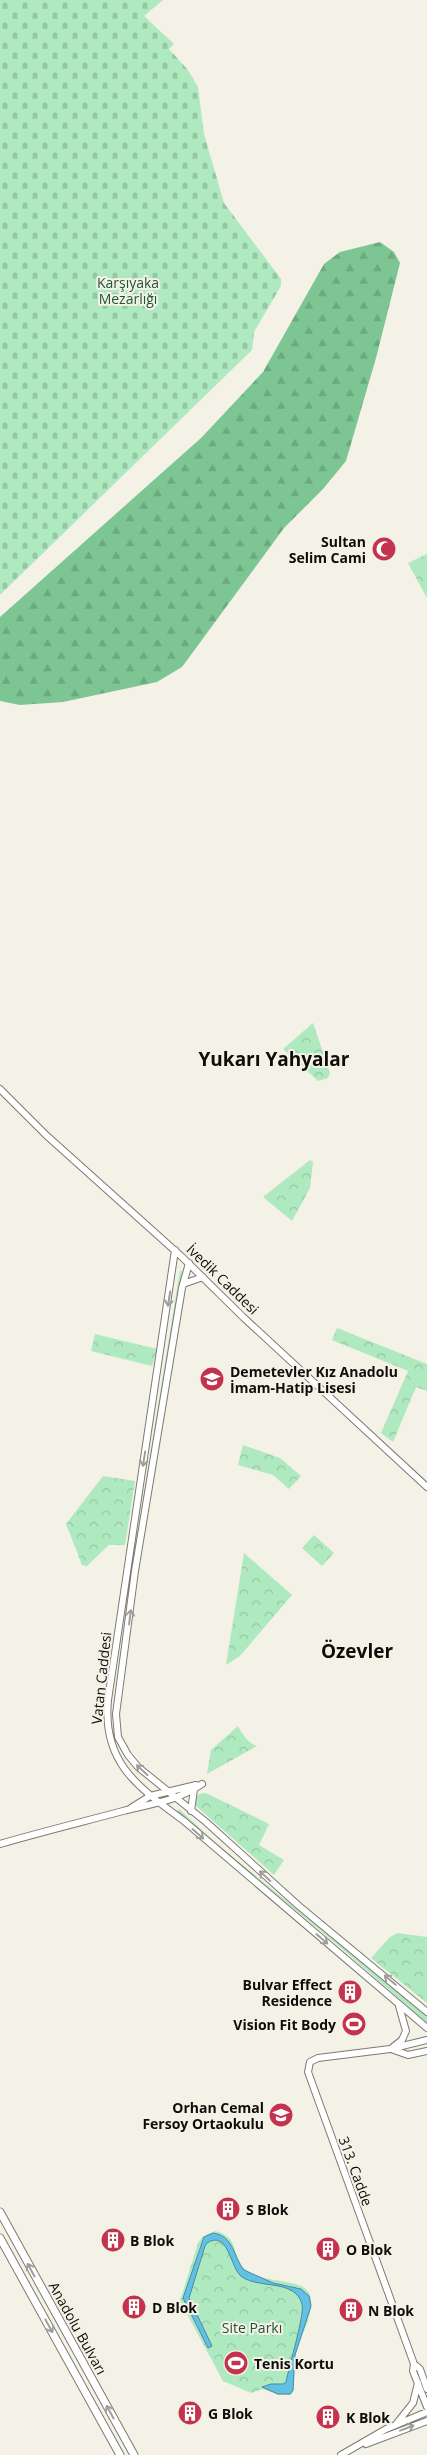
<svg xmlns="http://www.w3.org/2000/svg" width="427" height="2455" viewBox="0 0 427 2455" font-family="'Open Sans',sans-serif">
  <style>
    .grass { fill: #afe9c0 }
    .forest { fill: url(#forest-firs) }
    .cemetery { fill: url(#cemetery-stones) }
    .park { fill: url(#park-crowns) }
    .water { fill: #62c0e4; stroke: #498aa2 }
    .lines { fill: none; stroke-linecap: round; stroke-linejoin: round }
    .secondary-casing { stroke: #7c7a70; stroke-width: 8 }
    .primary-casing { stroke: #7c7a70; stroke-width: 9 }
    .secondary { stroke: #fff; stroke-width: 6 }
    .primary { stroke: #fff; stroke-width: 7 }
    .oneway { stroke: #9f9e9d }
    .labels { text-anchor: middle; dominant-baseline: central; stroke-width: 4; stroke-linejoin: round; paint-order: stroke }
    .park-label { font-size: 14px; fill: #205534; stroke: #f4f1e7 }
    .poi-label { font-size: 14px; font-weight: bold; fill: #0e0d09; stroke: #f4f1e7; text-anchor: start }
    .street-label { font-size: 14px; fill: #0e0d09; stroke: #f4f1e7 }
    .district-label { font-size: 19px; font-weight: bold; fill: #0e0d09; stroke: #f4f1e7 }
  </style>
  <defs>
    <pattern id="forest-firs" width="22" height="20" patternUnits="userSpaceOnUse" patternTransform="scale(1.25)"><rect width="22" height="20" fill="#7dc694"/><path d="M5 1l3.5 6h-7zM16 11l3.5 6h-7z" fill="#6ba97e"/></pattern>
    <pattern id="cemetery-stones" width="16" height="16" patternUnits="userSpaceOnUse" patternTransform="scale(1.25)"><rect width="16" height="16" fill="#afe9c0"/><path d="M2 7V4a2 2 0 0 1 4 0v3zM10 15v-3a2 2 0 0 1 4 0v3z" fill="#95c7a4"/></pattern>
    <pattern id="park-crowns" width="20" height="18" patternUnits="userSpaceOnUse" patternTransform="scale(1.25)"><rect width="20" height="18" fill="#afe9c0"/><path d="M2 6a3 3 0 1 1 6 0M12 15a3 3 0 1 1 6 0" fill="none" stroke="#95c7a4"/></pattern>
  </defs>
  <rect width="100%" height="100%" fill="#f4f1e7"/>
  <path class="grass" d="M180 1270 182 1272 120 1663 134 1556Z
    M179 1809 218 1845 427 2016V2023L339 1946 176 1812Z"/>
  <path class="forest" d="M380 242 394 252 400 263 376 358 346 461 323 489 284 528 182 667 157 682 63 702 20 705 0 701V617L201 438 263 372 324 264 340 252Z"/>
  <path class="cemetery" d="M0 0H163L144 16 174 44 169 49 188 70 198 87 204 134 224 203 281 279V286L254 332 252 350 0 595Z"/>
  <path class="park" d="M427 554V598L408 563Z
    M313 1023 330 1073 328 1078 318 1081 283 1049Z
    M310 1160 313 1162 310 1188 292 1221 263 1197Z
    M337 1328 427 1364V1391L416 1387 393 1442 381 1433 408 1371 332 1340Z
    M95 1334 157 1349 152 1366 91 1351Z
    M243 1445 280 1458 301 1476 289 1489 273 1475 238 1465Z
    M103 1476 135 1481 125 1545H109L87 1566 82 1565 66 1524Z
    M314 1535 334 1553 322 1566 302 1548Z
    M244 1553 292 1595 240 1656 226 1665Z
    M238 1726C242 1734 249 1744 257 1746L207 1774 211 1750Z
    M206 1793 269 1824 259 1845 284 1860 274 1875 196 1806V1798L199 1794Z
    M398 1933 427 1937V2003L371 1958 390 1937Z
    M215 2231C242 2237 230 2259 246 2270 263 2282 284 2279 301 2286 326 2297 298 2339 295 2356 294 2367 294 2379 294 2391L291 2395H278L263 2389 251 2393 223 2381 180 2301 198 2243 202 2237Z"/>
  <path class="water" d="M213 2233C234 2236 233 2256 244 2270L273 2283 301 2289 309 2296 311 2306 295 2355 293 2390 290 2394H278L262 2387 271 2384H283L286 2382C289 2366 305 2314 302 2304 295 2279 260 2289 242 2277 230 2269 229 2229 207 2243L205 2246 189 2298 212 2346 208 2348 183 2298 204 2237Z"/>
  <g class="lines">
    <defs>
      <path id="secondary" d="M0 1089 46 1135 182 1257 243 1317 427 1487
        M175 1250 108 1700C102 1763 138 1787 184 1821L427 2028
        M189 1263 182 1288 135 1571 116 1714 118 1737 128 1755 138 1767 206 1822 299 1906 427 2012
        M183 1284 203 1277
        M131 1808 150 1796 196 1785
        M191 1811 194 1789
        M0 1844C41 1832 82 1822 123 1811 153 1803 175 1802 202 1784
        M427 2040 390 2049 318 2058 310 2062 308 2072 414 2364 420 2369 427 2389
        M393 2047 402 2040 406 2031 399 2006
        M391 2049 408 2055 427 2051
        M414 2364 413 2371 427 2407
        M397 2423 413 2403 418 2383
        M366 2444 427 2421
        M341 2455 386 2429 427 2412"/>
      <path id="primary" d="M0 2212 134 2455
        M0 2238 120 2455"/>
    </defs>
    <use href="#secondary" class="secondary-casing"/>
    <use href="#primary" class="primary-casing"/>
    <use href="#secondary" class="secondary"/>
    <use href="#primary" class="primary"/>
  </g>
  <defs><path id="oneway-shaft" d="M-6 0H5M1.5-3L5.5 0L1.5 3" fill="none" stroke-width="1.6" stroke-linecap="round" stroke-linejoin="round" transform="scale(1.25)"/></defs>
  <g class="oneway">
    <use href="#oneway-shaft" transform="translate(169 1299) rotate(99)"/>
    <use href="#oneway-shaft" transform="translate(144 1459) rotate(99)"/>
    <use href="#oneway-shaft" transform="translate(130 1617) rotate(-83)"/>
    <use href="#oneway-shaft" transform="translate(142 1770) rotate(-137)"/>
    <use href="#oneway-shaft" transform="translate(198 1834) rotate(41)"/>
    <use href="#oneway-shaft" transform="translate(265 1876) rotate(-137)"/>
    <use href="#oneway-shaft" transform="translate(322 1939) rotate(41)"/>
    <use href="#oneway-shaft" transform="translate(390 1980) rotate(-140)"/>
    <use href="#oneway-shaft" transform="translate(31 2270) rotate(-119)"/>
    <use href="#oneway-shaft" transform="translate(49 2326) rotate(61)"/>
    <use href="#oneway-shaft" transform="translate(110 2412) rotate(-119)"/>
    <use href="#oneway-shaft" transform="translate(407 2428) rotate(-21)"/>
  </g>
  <defs>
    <symbol id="mosque-disc" viewBox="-11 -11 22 22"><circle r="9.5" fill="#c3334d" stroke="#f4f1e7"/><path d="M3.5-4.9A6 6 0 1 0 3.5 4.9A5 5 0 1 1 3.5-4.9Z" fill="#fff"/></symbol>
    <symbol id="school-disc" viewBox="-11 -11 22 22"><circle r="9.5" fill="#c3334d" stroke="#f4f1e7"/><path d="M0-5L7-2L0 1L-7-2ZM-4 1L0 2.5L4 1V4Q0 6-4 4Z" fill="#fff"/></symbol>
    <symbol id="building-disc" viewBox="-11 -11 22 22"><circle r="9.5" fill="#c3334d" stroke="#f4f1e7"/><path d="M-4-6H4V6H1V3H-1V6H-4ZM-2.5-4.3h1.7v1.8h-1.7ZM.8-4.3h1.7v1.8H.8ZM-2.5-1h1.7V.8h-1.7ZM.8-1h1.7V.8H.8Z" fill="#fff"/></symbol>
    <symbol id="stadium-disc" viewBox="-11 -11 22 22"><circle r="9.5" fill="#c3334d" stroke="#f4f1e7"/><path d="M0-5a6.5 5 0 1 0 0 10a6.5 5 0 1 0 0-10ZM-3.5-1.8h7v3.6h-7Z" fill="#fff"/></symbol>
  </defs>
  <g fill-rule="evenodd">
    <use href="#mosque-disc" x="370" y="535" width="28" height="28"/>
    <use href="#school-disc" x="198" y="1365" width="28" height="28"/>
    <use href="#building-disc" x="336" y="1978" width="28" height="28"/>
    <use href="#stadium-disc" x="340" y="2010" width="28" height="28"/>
    <use href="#school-disc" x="267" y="2101" width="28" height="28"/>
    <use href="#building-disc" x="214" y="2195" width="28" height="28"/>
    <use href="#building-disc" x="99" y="2226" width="28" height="28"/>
    <use href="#building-disc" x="314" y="2235" width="28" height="28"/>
    <use href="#building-disc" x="120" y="2293" width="28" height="28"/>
    <use href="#building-disc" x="337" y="2296" width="28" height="28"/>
    <use href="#stadium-disc" x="222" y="2349" width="28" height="28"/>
    <use href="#building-disc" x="176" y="2399" width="28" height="28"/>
    <use href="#building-disc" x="314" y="2403" width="28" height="28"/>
  </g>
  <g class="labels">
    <g class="park-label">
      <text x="128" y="282">Karşıyaka<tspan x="128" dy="16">Mezarlığı</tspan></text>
      <text x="252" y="2327">Site Parkı</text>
    </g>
    <g class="poi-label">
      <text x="366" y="541" text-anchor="end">Sultan<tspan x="366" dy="16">Selim Cami</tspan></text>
      <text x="230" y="1371">Demetevler Kız Anadolu<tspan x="230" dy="16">İmam-Hatip Lisesi</tspan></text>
      <text x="332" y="1984" text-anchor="end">Bulvar Effect<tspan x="332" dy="16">Residence</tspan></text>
      <text x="336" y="2024" text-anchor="end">Vision Fit Body</text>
      <text x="264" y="2107" text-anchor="end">Orhan Cemal<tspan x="264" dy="16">Fersoy Ortaokulu</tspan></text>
      <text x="246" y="2209">S Blok</text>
      <text x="130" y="2240">B Blok</text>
      <text x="346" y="2249">O Blok</text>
      <text x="152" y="2307">D Blok</text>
      <text x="368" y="2310">N Blok</text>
      <text x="254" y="2363">Tenis Kortu</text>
      <text x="208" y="2413">G Blok</text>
      <text x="346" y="2417">K Blok</text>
    </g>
    <g class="street-label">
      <text transform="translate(223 1279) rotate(44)">İvedik Caddesi</text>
      <text transform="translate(101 1678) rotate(-84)">Vatan Caddesi</text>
      <text transform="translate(356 2171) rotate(70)">313. Cadde</text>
      <text transform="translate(78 2328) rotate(61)">Anadolu Bulvarı</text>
    </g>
    <g class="district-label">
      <text x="274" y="1059">Yukarı Yahyalar</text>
      <text x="357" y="1651">Özevler</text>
    </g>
  </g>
</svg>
